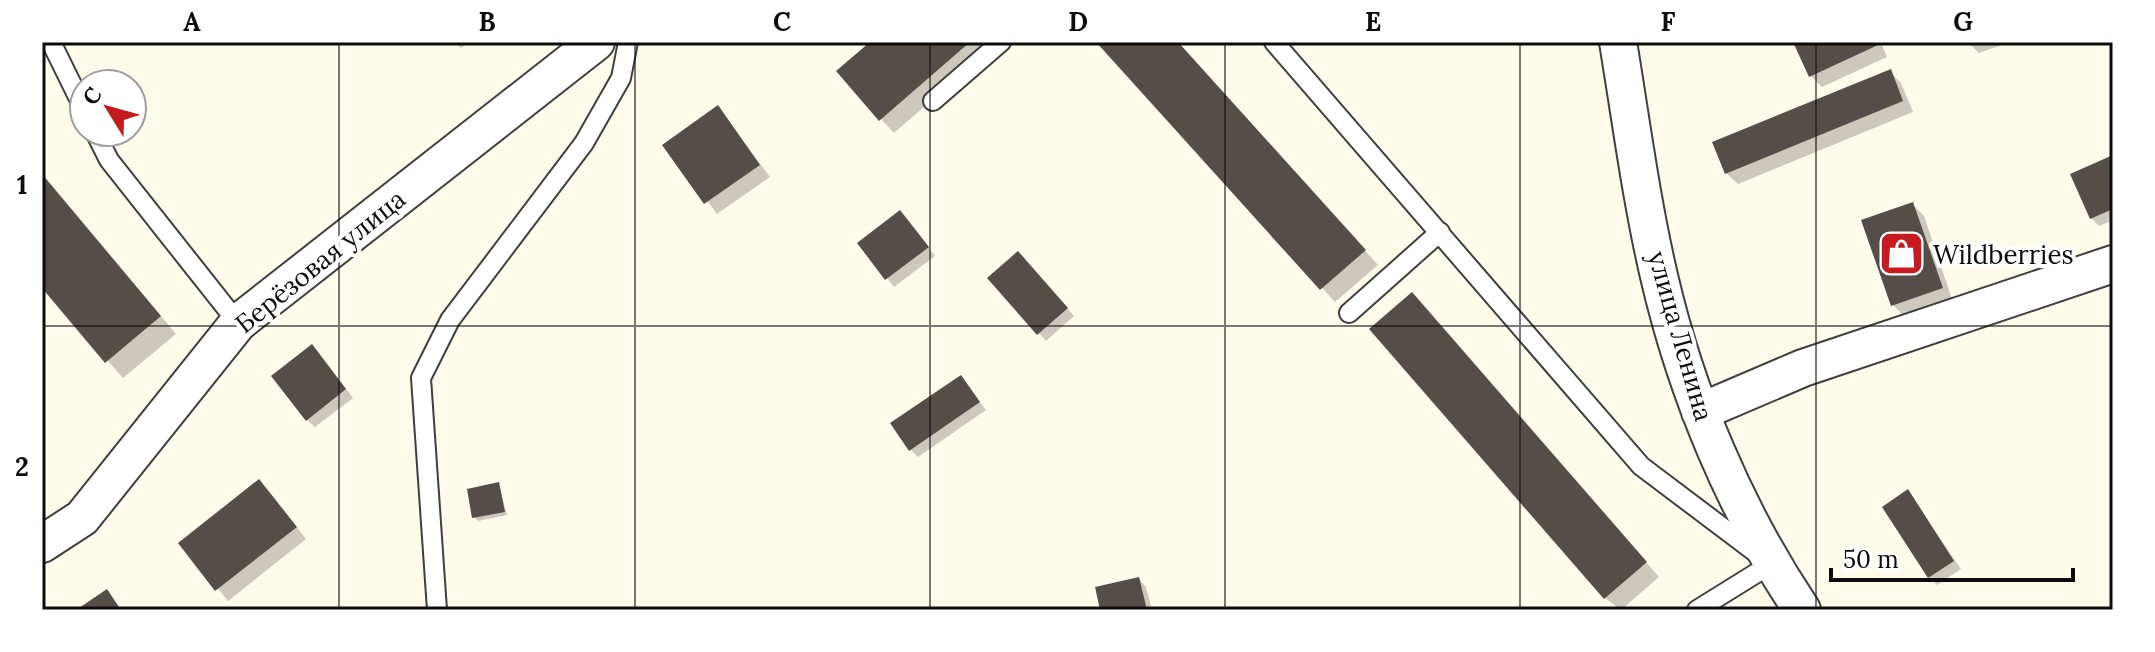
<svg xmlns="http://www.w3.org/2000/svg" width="2155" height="652" viewBox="0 0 2155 652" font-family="Lora,serif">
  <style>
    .shadow { fill: #0003 }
    .building { fill: #554d47 }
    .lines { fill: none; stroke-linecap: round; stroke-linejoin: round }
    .lane-casing { stroke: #3f3f3f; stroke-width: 22 }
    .street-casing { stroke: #3f3f3f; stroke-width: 40 }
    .lane { stroke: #fff; stroke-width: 18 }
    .street { stroke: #fff; stroke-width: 36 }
    .grid { fill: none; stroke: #0c0c0c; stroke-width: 2; stroke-opacity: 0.55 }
    .labels { text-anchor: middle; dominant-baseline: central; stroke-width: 8; stroke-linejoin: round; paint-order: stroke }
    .poi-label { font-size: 26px; fill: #0c0c0c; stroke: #fff; text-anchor: start }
    .street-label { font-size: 26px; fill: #0c0c0c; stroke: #fff }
    .neatline { fill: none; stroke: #0c0c0c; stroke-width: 3 }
    .grid-label { font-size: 26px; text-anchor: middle; font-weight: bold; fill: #0c0c0c }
  </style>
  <rect width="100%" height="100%" fill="#fffbea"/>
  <path class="shadow" d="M455 42H468L461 48Z
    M873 42H999L894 133 881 119Z
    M1099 42H1177L1378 265 1335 302Z
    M1796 42H1881L1887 57 1822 87 1811 76Z
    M1968 42H2010L1979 53Z
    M1890 72 1901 83 1913 112 1738 184 1726 173Z
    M718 107 770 177 717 214 665 145Z
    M2113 157V220L2099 226 2091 218Z
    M42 174 176 334 123 378 42 285Z
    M1913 205 1924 216 1952 299 1904 316 1893 305Z
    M908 220 935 256 894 287 859 243Z
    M1025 261 1074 316 1046 341 990 278Z
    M1425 308 1659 577 1621 610 1605 598 1372 329Z
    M319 354 353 398 315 427 307 420Z
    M961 377 986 410 918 457 910 449Z
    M499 485 507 515 478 521 474 517Z
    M1908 492 1961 569 1937 585 1929 577Z
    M270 493 306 539 228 601 181 543Z
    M1139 579 1146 587 1152 610H1102Z"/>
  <path class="building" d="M870 42H970L879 121 836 71Z
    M1096 42H1178L1366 250 1320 290Z
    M1793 42H1876L1878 45 1809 77Z
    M1891 69 1903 101 1725 174 1712 142Z
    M718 105 760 165 704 204 662 145Z
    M2113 155V209L2090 219 2070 174Z
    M42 174 161 316 105 363 42 288Z
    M1913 202 1943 288 1891 306 1861 220Z
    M900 210 929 247 885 280 857 243Z
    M1018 251 1068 308 1037 335 987 278Z
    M1412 292 1647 562 1604 599 1369 329Z
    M312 344 346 389 306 421 271 376Z
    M961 375 980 402 909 451 890 423Z
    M259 479 297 527 215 591 178 543Z
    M499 482 505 512 472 518 467 489Z
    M1908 489 1954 561 1928 578 1882 507Z
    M1139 577 1147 610H1100L1095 587Z
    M107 589 121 610H76Z"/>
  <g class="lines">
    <defs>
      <path id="lane" d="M51 42 84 109
        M1274 42 1641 466 1771 564 1697 610
        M933 101 1001 42
        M95 132 109 160 238 323
        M1349 313 1440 232
        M437 610 421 378 450 320 584 143 621 78 628 42"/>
      <path id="street" d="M1618 42C1631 120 1641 199 1659 276 1686 393 1735 510 1802 610
        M1700 412 1803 368 2113 264
        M42 544 82 518 238 323 596 42"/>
    </defs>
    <use href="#lane" class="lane-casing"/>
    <use href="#street" class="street-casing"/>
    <use href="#lane" class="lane"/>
    <use href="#street" class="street"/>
  </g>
  <path class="grid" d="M339 42V610M635 42V610M930 42V610M1225 42V610M1520 42V610M1816 42V610M42 326H2113"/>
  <defs>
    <symbol id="shop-square" viewBox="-11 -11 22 22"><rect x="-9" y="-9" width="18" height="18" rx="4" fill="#c51a1f" stroke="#fff"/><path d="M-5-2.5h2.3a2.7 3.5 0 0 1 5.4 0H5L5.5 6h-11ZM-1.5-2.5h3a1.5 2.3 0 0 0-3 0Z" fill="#fff"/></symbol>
  </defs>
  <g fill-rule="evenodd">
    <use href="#shop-square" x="1876" y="228" width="51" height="51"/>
  </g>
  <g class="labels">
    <g class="poi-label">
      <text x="1933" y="254">Wildberries</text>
    </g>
    <g class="street-label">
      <text transform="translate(320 261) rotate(-39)">Берёзовая улица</text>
      <text transform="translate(1681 336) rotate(74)">улица Ленина</text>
    </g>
  </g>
  <rect width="2155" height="652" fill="none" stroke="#ffffff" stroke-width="88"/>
  <g transform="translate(108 108) rotate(307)"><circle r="38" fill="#ffffff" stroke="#9e9e9e" stroke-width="2"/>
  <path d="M0-6L14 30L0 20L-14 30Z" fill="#c51a1f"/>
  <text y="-12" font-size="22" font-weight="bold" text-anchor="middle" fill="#0c0c0c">С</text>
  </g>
  <path d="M1831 568v12h242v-12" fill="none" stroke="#0c0c0c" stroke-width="4"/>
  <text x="1843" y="568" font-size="24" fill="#0c0c0c" stroke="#ffffff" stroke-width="6" paint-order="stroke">50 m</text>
  <rect x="44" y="44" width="2067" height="564" class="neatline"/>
  <g class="grid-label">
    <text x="192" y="31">A</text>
    <text x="487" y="31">B</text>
    <text x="782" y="31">C</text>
    <text x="1078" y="31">D</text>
    <text x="1373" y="31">E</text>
    <text x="1668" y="31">F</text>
    <text x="1963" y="31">G</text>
    <text x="22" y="194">1</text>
    <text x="22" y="476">2</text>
  </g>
</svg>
